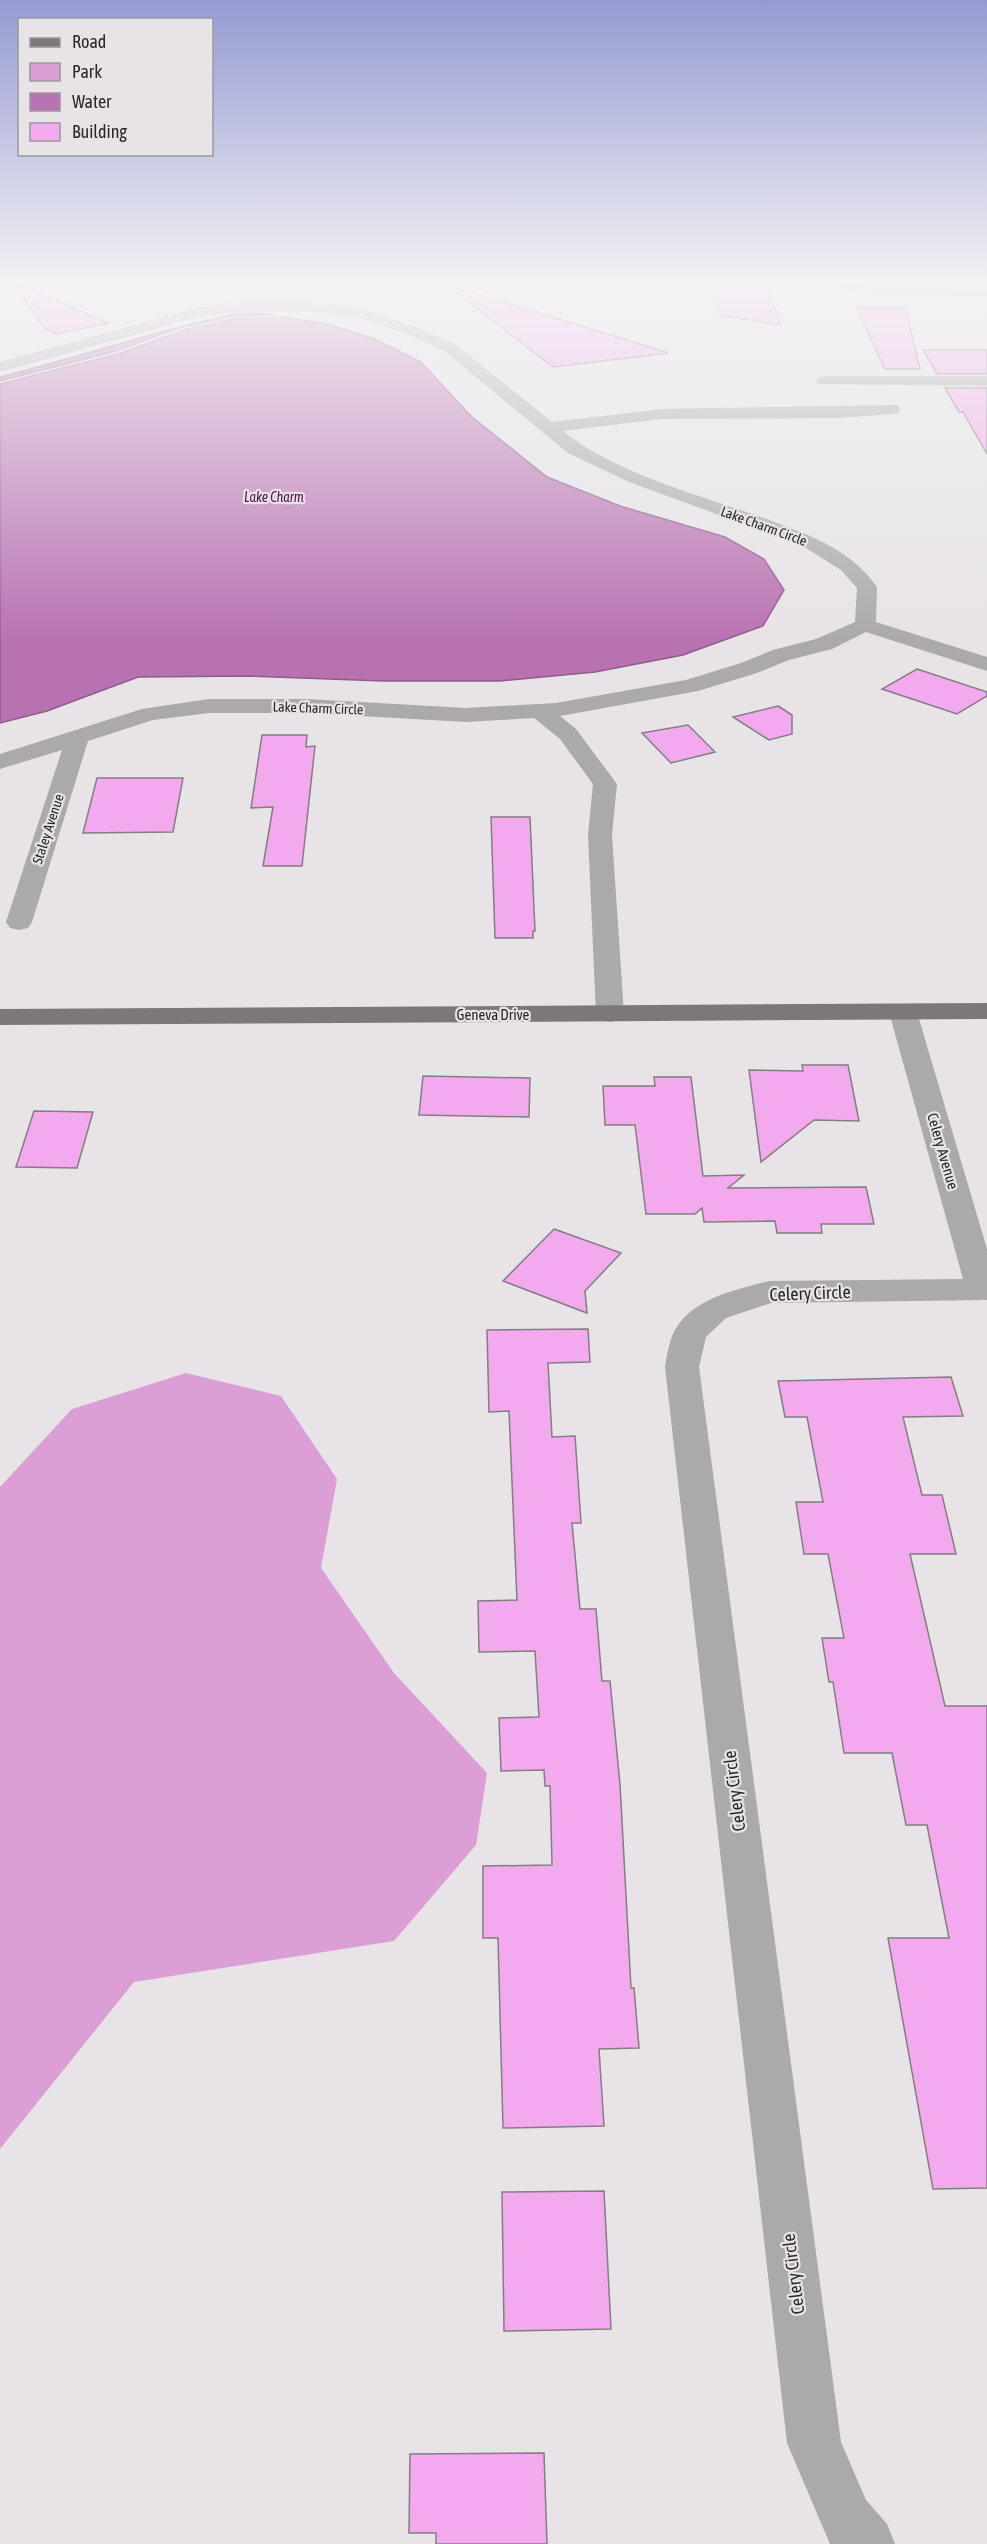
<svg xmlns="http://www.w3.org/2000/svg" width="987" height="2544" viewBox="0 0 987 2544" font-family="'Asap Condensed',sans-serif">
  <style>
    .green { fill: #db9fd6 }
    .water { fill: #b872b2; stroke: #8d5c89; stroke-width: 1.5 }
    .building { fill: #f3a9ed; stroke: #827e81; stroke-width: 1.5 }
    .lines { fill: none; stroke-linecap: round; stroke-linejoin: round }
    .minor { fill: #aba9ab; fill-rule: evenodd }
    .major { fill: #7b777a; fill-rule: evenodd }
    .labels { text-anchor: middle; dominant-baseline: central; stroke-width: 4.5; stroke-linejoin: round; paint-order: stroke }
    .far-water-label { font-size: 14px; font-style: italic; fill: #51104e; stroke: #e7e3e6 }
    .far-street-label { font-size: 14px; fill: #292729; stroke: #e7e3e6 }
    .street-label { font-size: 15px; fill: #292729; stroke: #e7e3e6 }
    .near-street-label { font-size: 18px; fill: #292729; stroke: #e7e3e6 }
  </style>
  <rect width="100%" height="100%" fill="#e7e3e6"/>
  <path class="green" d="M186 1373 281 1396 337 1479 321 1568 394 1673 487 1773 476 1845 394 1941 134 1982 0 2149V1487L72 1409Z"/>
  <path class="water" d="M241 313 274 314 229 317 182 327 116 351 0 381V377C81 357 160 329 241 313Z
    M283 317 327 324 373 338 421 362 472 417 547 477 620 506 725 537 764 559 784 590 763 626 683 655 595 672 500 681H384L249 676 138 677 47 711 0 723V384L121 353 187 329 233 319Z"/>
  <path class="building" d="M14 285H21L108 323 56 334 45 329Z
    M455 287 669 353 553 367 453 290Z
    M711 287H768L781 325 719 315Z
    M856 307 906 308 920 369H885Z
    M923 350H987V374H937Z
    M945 388H987V454L963 412H959Z
    M917 669 987 692V696L957 714 882 689Z
    M778 706 792 715V734L769 740 733 717Z
    M688 725 715 752 671 763 642 733Z
    M262 735H307L306 747 315 746 302 866H263L273 807 251 808Z
    M97 778H183L173 832 83 833Z
    M491 817H530L535 931H533V938H495Z
    M802 1065H848L859 1121 814 1120 761 1162 749 1070 803 1071Z
    M423 1076 530 1078 529 1117 419 1115Z
    M654 1077H691L703 1176 744 1175 728 1188 866 1187 874 1224H821L822 1233H777L775 1221 704 1222 702 1208 695 1214H646L635 1125H605L603 1086H655Z
    M34 1111 93 1112 77 1168 16 1167Z
    M554 1229 621 1253 585 1291 587 1313 503 1281Z
    M588 1329 590 1362 548 1363 552 1437 575 1436 581 1523H572L580 1609H596L602 1681H610L620 1784 631 1988H634L639 2048 599 2049 604 2126 503 2128 498 1938H483V1866L552 1865 550 1786H545L544 1770 501 1771 499 1718 539 1717 535 1651 479 1652 478 1601 517 1600 509 1411 489 1412 487 1330Z
    M951 1377 963 1416 903 1417 922 1495H942L956 1554H910L945 1706H987V2188L933 2189 888 1938H949L927 1825H906L892 1753H844L833 1682H829L822 1638H844L828 1554H804L796 1502H823L807 1417H785L778 1381Z
    M604 2191 611 2329 504 2331 502 2192Z
    M544 2453 547 2544H436V2533H409L410 2454Z"/>
  <g class="lines">
    <path class="minor" d="M834 285 987 288V296L862 294 836 288Z
      M246 301H307L362 309 412 326 455 344 552 422 662 409 898 405 900 409 898 413 892 414 838 418 662 419 563 431C616 474 697 494 761 517 804 533 850 548 877 587L876 622 987 657V671L866 632 832 649 789 660 757 673 698 691 560 716 576 729 617 784 612 835 624 1014 620 1020 610 1022 600 1020 596 1014 588 835 593 784 560 739 534 718 466 722 307 713H209L153 720 88 741 32 922 28 928 19 930 10 928 6 922 62 750 0 769V754L142 709 209 699H307L466 708 556 703 686 680 741 663 773 650 816 639 855 622 857 588 841 570 801 545 629 482 568 453 443 350 402 332 360 318 307 311H246L194 318 0 372V362L193 309Z
      M824 376H987V386L818 384 816 381 818 378Z
      M903 1004 913 1006 917 1012 987 1249V1300L771 1303 726 1318 706 1337 699 1367 841 2442 866 2500 887 2524 895 2544H830L787 2443 665 1367C667 1355 669 1341 675 1330 693 1298 736 1290 769 1281L963 1279 889 1012 893 1006Z"/>
    <path class="major" d="M987 1003V1019L0 1025V1009Z"/>
  </g>
  <linearGradient id="sky" x2="0" y2="1"><stop stop-color="#959ad2"/><stop offset="0.44" stop-color="#f4f2f4"/><stop offset="1" stop-color="#f4f2f4" stop-opacity="0"/></linearGradient>
  <rect width="987" height="641" fill="url(#sky)"/>
  <g class="labels">
    <g class="far-water-label">
      <text x="274" y="497">Lake Charm</text>
    </g>
    <g class="far-street-label">
      <text transform="translate(764 526) rotate(20)">Lake Charm Circle</text>
      <text transform="translate(318 708) rotate(2)">Lake Charm Circle</text>
      <text transform="translate(48 829) rotate(-72)">Staley Avenue</text>
    </g>
    <g class="street-label">
      <text x="493" y="1014">Geneva Drive</text>
      <text transform="translate(943 1151) rotate(74)">Celery Avenue</text>
    </g>
    <g class="near-street-label">
      <text transform="translate(810 1293) rotate(-2)">Celery Circle</text>
      <text transform="translate(734 1791) rotate(-97)">Celery Circle</text>
      <text transform="translate(793 2274) rotate(-97)">Celery Circle</text>
    </g>
  </g>
  <rect x="18" y="18" width="195" height="138" fill="#e7e3e6" stroke="#9b989a" stroke-width="1.5"/>
  <rect x="30" y="38" width="30" height="9" fill="#7b777a" stroke="#9b989a" stroke-width="1.5"/>
  <text x="72" y="48" font-size="18" fill="#292729">Road</text>
  <rect x="30" y="63" width="30" height="18" fill="#db9fd6" stroke="#9b989a" stroke-width="1.5"/>
  <text x="72" y="78" font-size="18" fill="#292729">Park</text>
  <rect x="30" y="93" width="30" height="18" fill="#b872b2" stroke="#9b989a" stroke-width="1.5"/>
  <text x="72" y="108" font-size="18" fill="#292729">Water</text>
  <rect x="30" y="123" width="30" height="18" fill="#f3a9ed" stroke="#9b989a" stroke-width="1.5"/>
  <text x="72" y="138" font-size="18" fill="#292729">Building</text>
</svg>
